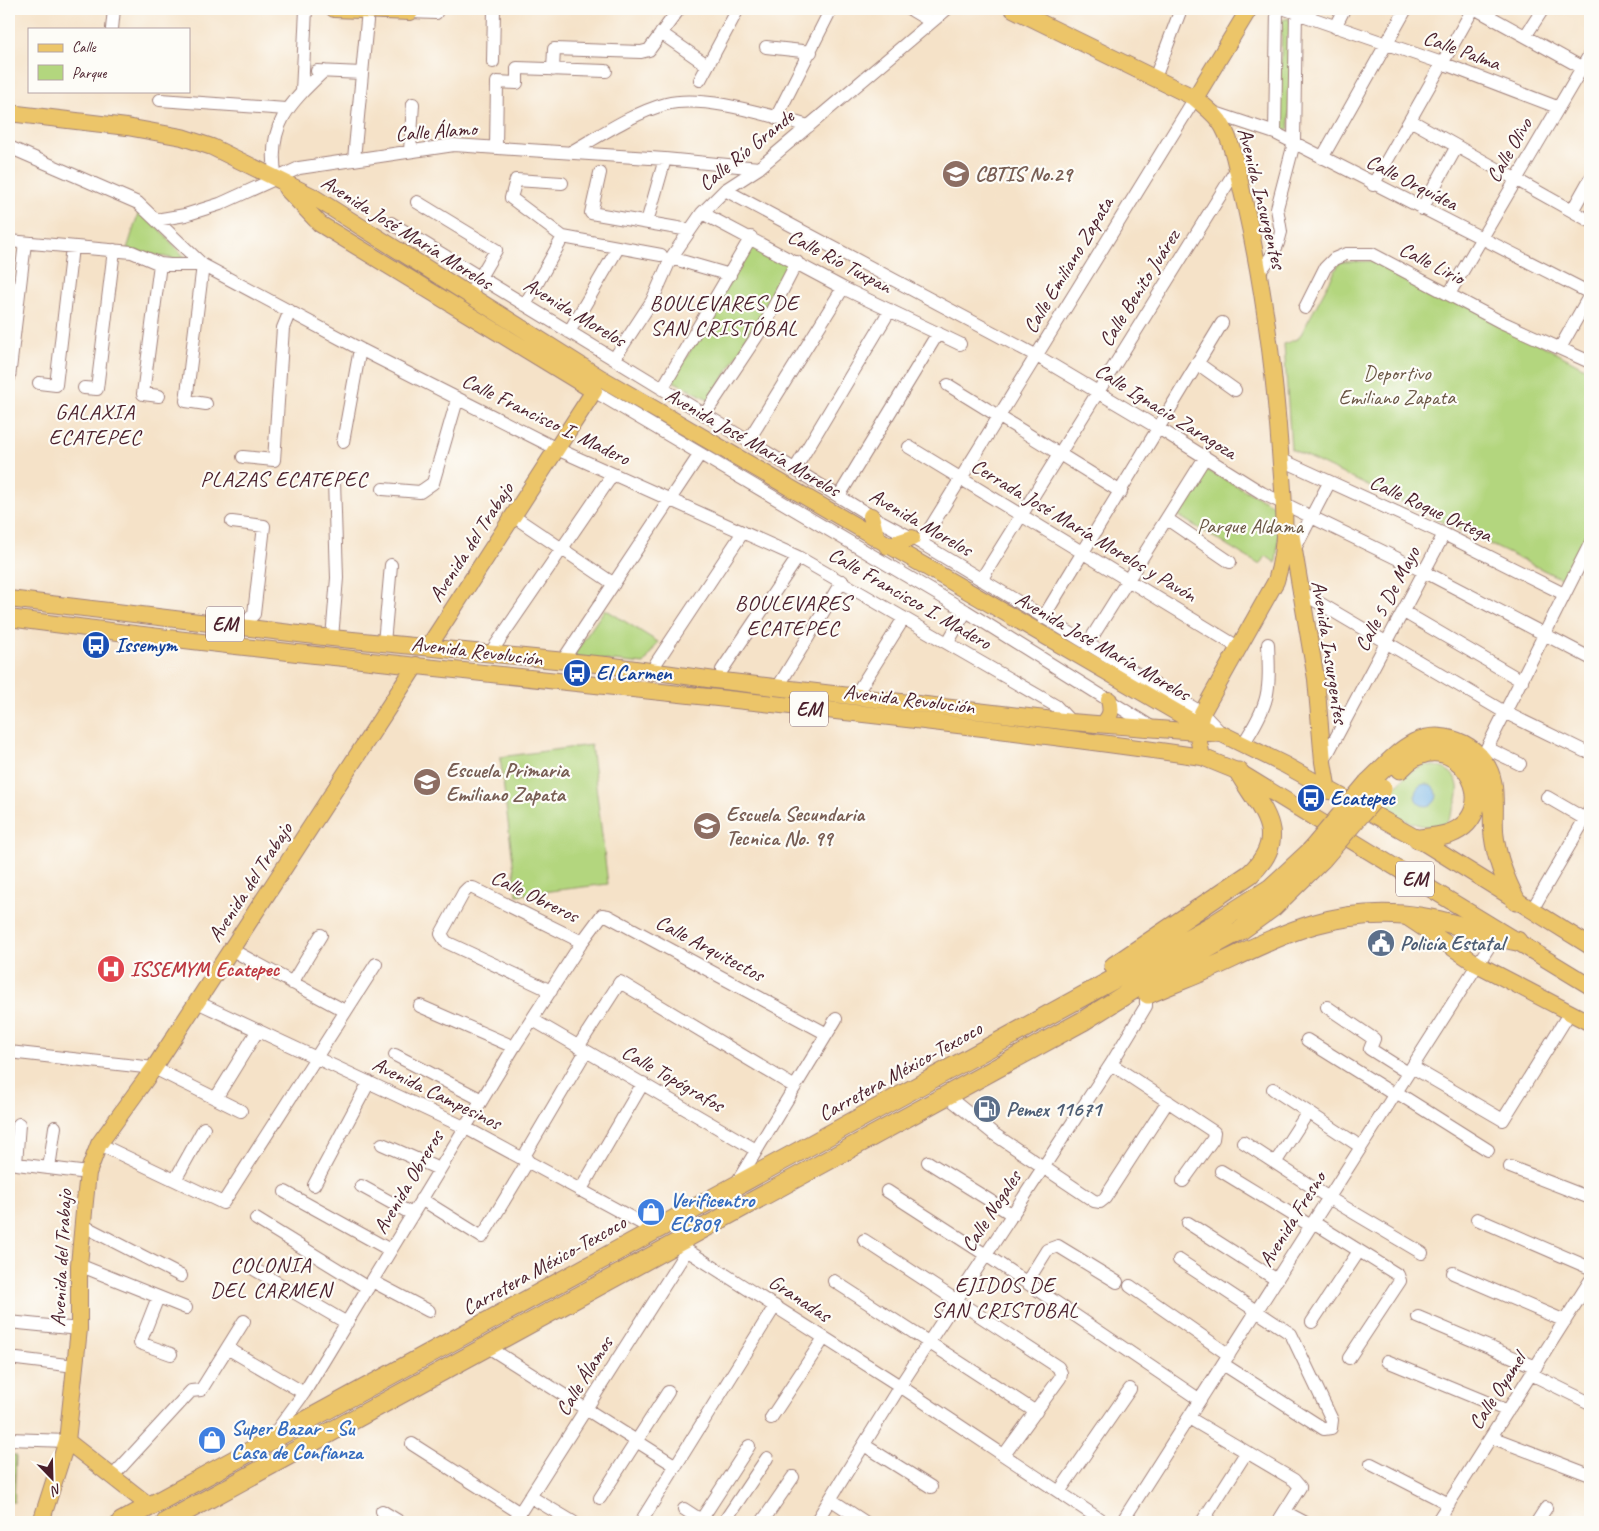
<svg xmlns="http://www.w3.org/2000/svg" width="1599" height="1531" viewBox="0 0 1599 1531" font-family="Caveat,sans-serif">
  <style>
    .green { fill: #b3d67e; stroke: #7e7a54 }
    .water { fill: #72b2e6; stroke: #5e6888 }
    .lines { fill: none; stroke-linecap: round; stroke-linejoin: round }
    .minor-casing { stroke: #a0807a; stroke-width: 14 }
    .major-casing { stroke: #a0807a; stroke-width: 18 }
    .highway-casing { stroke: #a0807a; stroke-width: 21 }
    .minor { stroke: #fff; stroke-width: 12 }
    .major { stroke: #ecc569; stroke-width: 16 }
    .highway { stroke: #ecc569; stroke-width: 19 }
    .highway-bridge-casing { stroke: #a0807a; stroke-width: 21; stroke-linecap: butt }
    .highway-bridge { stroke: #ecc569; stroke-width: 19 }
    .labels { text-anchor: middle; dominant-baseline: central; stroke-width: 4.5; stroke-linejoin: round; paint-order: stroke }
    .shield { fill: #fdfcf7; stroke: #806168; stroke-width: 1 }
    .shield-label { font-size: 20px; font-weight: bold; fill: #4a1f2b }
    .street-label { font-size: 21px; fill: #4a1f2b; stroke: #fdfcf7 }
    .education-label { font-size: 21px; font-weight: bold; fill: #785e54; stroke: #fdfcf7; text-anchor: start }
    .park-label { font-size: 21px; fill: #6a5644; stroke: #fdfcf7 }
    .transit-label { font-size: 21px; font-weight: bold; fill: #164399; stroke: #fdfcf7; text-anchor: start }
    .service-label { font-size: 21px; font-weight: bold; fill: #4e5e75; stroke: #fdfcf7; text-anchor: start }
    .health-label { font-size: 21px; font-weight: bold; fill: #be3a42; stroke: #fdfcf7; text-anchor: start }
    .shop-label { font-size: 21px; font-weight: bold; fill: #366cbe; stroke: #fdfcf7; text-anchor: start }
    .neighbourhood-label { font-size: 22px; letter-spacing: 1px; fill: #4a1f2b; stroke: #fdfcf7 }
  </style>
  <rect width="100%" height="100%" fill="#fdfcf7"/>
  <filter id="ink" filterUnits="userSpaceOnUse"><feTurbulence type="fractalNoise" baseFrequency=".02" numOctaves="2"/><feDisplacementMap in="SourceGraphic" scale="10" xChannelSelector="R" yChannelSelector="G"/><feConvolveMatrix kernelMatrix="1 2 1 2 8 2 1 2 1" color-interpolation-filters="sRGB"/></filter>
  <filter id="wash" filterUnits="userSpaceOnUse"><feTurbulence type="fractalNoise" baseFrequency=".0096" numOctaves="4" result="noise"/><feDisplacementMap in="SourceGraphic" scale="20" xChannelSelector="R" yChannelSelector="G"/><feGaussianBlur stdDeviation="1.12" result="paint"/><feColorMatrix in="noise" values="0 0 0 0 0 0 0 0 0 0 0 0 0 0 0 0 0 1.4 0 .05"/><feComposite in="paint" operator="in"/></filter>
  <g filter="url(#wash)">
    <rect width="100%" height="100%" fill="#f5e2c8"/>
    <path class="green" d="M1289 18 1291 23 1289 129 1285 131 1279 128 1282 20Z
      M140 208 189 262 127 249Z
      M753 242 792 265 710 400 673 381Z
      M1377 261 1447 294 1590 371V531L1564 580 1291 449 1284 344 1299 338 1340 262Z
      M1205 469 1275 506 1280 525 1276 563 1266 556 1260 565 1177 515Z
      M605 609 658 642 644 664 572 657Z
      M591 745 608 884 517 895 500 757Z
      M1425 765C1466 767 1464 795 1446 823 1422 833 1404 818 1383 809L1386 812 1376 809 1408 773Z
      M9 1455H16L14 1502H9Z"/>
    <path class="water" d="M1415 795a11 11 0 1 1 22 0a11 11 0 1 1-22 0Z"/>
  </g>
  <g filter="url(#ink)">
    <g class="lines">
      <defs>
        <path id="minor" d="M910 9 930 21
          M1285 9 1442 63 1557 107
          M1476 9 1590 72
          M410 12 436 13
          M1335 27 1344 9
          M112 29 114 9
          M661 33 707 65
          M1526 35 1543 9
          M766 47 811 52
          M493 62 494 9
          M553 70 554 49 641 52 649 50 679 9
          M317 71 362 73
          M1155 78 1181 9
          M700 80 738 9
          M302 92 306 9
          M160 100 286 109
          M1212 112 1275 133 1590 293
          M776 118 831 9
          M1410 120 1590 221
          M1275 133 1277 9
          M9 147 138 203 203 265 360 349 557 449 798 557 1056 706 1071 722
          M496 148 497 82 517 83V68L606 71
          M410 151 413 104
          M571 152C601 135 633 113 666 104 705 94 770 116 809 126
          M1322 158 1406 9
          M354 159 368 10
          M600 173 591 213 689 230
          M276 178C266 126 289 104 324 71
          M562 183 516 180 511 198 563 237 661 255
          M1373 185 1473 9
          M725 190 1037 356 1160 429 1262 493 1425 572 1590 658
          M417 202 496 250 469 296
          M1422 209 1456 148
          M1572 211 1590 179
          M702 213 843 288 960 344
          M156 220 185 215 220 204 299 168 454 145 665 159 759 168
          M647 222 665 159
          M391 223 871 516 921 543 1192 707 1202 713 1222 734
          M9 241 132 252 160 264 170 265H203L186 401 206 404
          M671 258 730 275
          M1259 273 1273 254 1278 243 1281 232 1277 208 1294 143 1296 9
          M1449 294 1590 54
          M525 305 563 237
          M1305 308 1325 268 1334 259 1346 254H1372L1499 321 1590 362
          M569 332 618 248
          M1560 348 1590 295
          M614 359 652 301 671 258 702 213 725 190 759 168 947 9
          M1197 363 1235 390
          M9 378 25 243
          M39 383 56 385 72 247
          M948 385 1121 492
          M84 388 97 389 114 250
          M662 389 751 237
          M594 391 966 611 1153 728
          M159 396 143 394 160 264
          M705 414 765 324 797 262
          M748 441 843 288
          M343 442 360 349
          M909 447 1238 647
          M243 457 274 460 283 328 290 311
          M1280 459 1444 534 1564 594
          M795 469 890 310
          M383 489 420 492 433 483 457 400
          M839 496 938 333
          M513 516 614 584
          M1167 519 1230 562
          M232 522 264 526 254 614 244 624 236 626
          M921 543 1195 98
          M1293 552 1329 483
          M981 580 1236 170
          M1299 591 1506 713 1584 751
          M1404 612 1522 681
          M1043 618 1222 323
          M332 638 337 578 334 480
          M948 642 966 611
          M384 643 391 565
          M1087 645 1204 459
          M491 652 613 474
          M563 660 700 454
          M656 663 743 532
          M722 670 798 557
          M778 687 842 581
          M855 696 904 618
          M1243 744C1270 703 1270 692 1268 644
          M1487 748 1520 764
          M1485 752 1590 544
          M1323 762 1444 534
          M1547 797 1585 819
          M1532 910 1590 810
          M232 950 345 1011
          M292 983 321 935
          M551 991 446 942 441 934 464 892 468 888H473L582 942
          M197 1002 464 1127 654 1230
          M420 1006 514 1047
          M1327 1007 1374 1039 1370 1049 1408 1073
          M533 1020 756 1150
          M1307 1040 1395 1095
          M578 1047 620 982 795 1087
          M9 1052 154 1068 241 1111
          M395 1055 482 1100
          M1111 1064 1214 1132 1213 1139 1183 1181
          M1412 1067 1503 1120 1570 1012
          M1273 1089 1361 1147
          M1396 1092 1488 1150
          M947 1096 994 1134 1094 1201 1100 1202 1105 1198 1168 1101
          M216 1098 258 1030
          M1243 1142 1329 1198 1422 1253
          M99 1144 223 1203 376 964
          M382 1144 439 1169
          M523 1158 586 1051
          M928 1162 1013 1215
          M9 1163 88 1173
          M1275 1163 1308 1112
          M16 1164 19 1124
          M1510 1167 1590 1198
          M49 1168 55 1127
          M1221 1171 1311 1226
          M175 1180 204 1128
          M736 1184 836 1019
          M314 1185 369 1082
          M361 1186 412 1214
          M580 1191 643 1083
          M887 1191 986 1255 1200 1400
          M285 1192 390 1250
          M421 1199 482 1237 528 1161
          M256 1219 368 1288
          M1477 1219 1590 1268
          M1313 1222 1398 1275 1400 1281 1349 1358
          M1188 1223 1277 1280
          M82 1225 181 1276
          M864 1240 1058 1367 1061 1373 1060 1378 1004 1455
          M677 1244 900 1386 1104 1522
          M1179 1260 1291 1334 1332 1420 1331 1428 1324 1429 1223 1364
          M79 1265 186 1308
          M252 1268 347 1323
          M1453 1273 1565 1321
          M372 1281 429 1311
          M834 1281 1036 1412
          M1027 1282 1047 1250 1058 1246 1117 1282
          M1130 1286 1229 1355
          M158 1297 140 1343 171 1354
          M1418 1317 1536 1367
          M9 1322 79 1329
          M1312 1322 1359 1251
          M488 1347 676 1466
          M227 1348 304 1393
          M17 1359 75 1366
          M1387 1361 1508 1411
          M1531 1374 1590 1403
          M771 1418 824 1338
          M1189 1418 1294 1480 1300 1487 1278 1522
          M272 1437 304 1393 514 1047 582 942 602 915 608 916 827 1034
          M1491 1437 1590 1475
          M9 1439 67 1441
          M412 1444 520 1513
          M864 1445 931 1487
          M1371 1464 1449 1504
          M112 1477 191 1391 201 1390 244 1321
          M1059 1492 1130 1389
          M531 1497 573 1522
          M600 1498 668 1392
          M830 1499 865 1522
          M684 1509 704 1522
          M382 1511 400 1522
          M1285 1512 1304 1522
          M642 1520 775 1306
          M701 1520 749 1446
          M514 1522 687 1250
          M724 1522 767 1458
          M762 1522 793 1477
          M816 1522 900 1386 1111 1064 1146 1006V995
          M1122 1522 1495 937
          M1202 1522 1246 1453
          M1437 1522 1590 1281
          M1537 1522 1546 1508"/>
        <path id="major" d="M334 9 410 12 412 9
          M1013 9 1195 98C1205 107 1217 115 1223 127 1235 149 1238 177 1244 200 1263 283 1274 366 1280 451 1283 495 1290 538 1276 581L1202 713 1197 732 1202 757
          M1195 98 1249 9
          M9 113 127 127 182 137 212 147 312 196 601 378 1207 730
          M286 188 320 224 594 391 429 646
          M871 516 877 539
          M1291 533 1316 679 1323 762 1328 791
          M887 546 912 538
          M9 599 332 638 606 665 715 680 1071 722 1222 734 1285 765 1418 839 1590 946
          M9 618C406 671 805 700 1202 757L1239 772 1590 986
          M1103 724C1111 716 1112 711 1109 700
          M1404 915 1477 964 1590 1023
          M67 1441 151 1507
          M41 1522 67 1441 79 1329V1265L85 1201 88 1173 99 1144 154 1068 416 665"/>
        <path id="highway" d="M1400 769C1452 713 1512 810 1449 834 1439 837 1428 838 1418 839
          M1368 783C1383 769 1397 752 1415 743 1446 728 1486 749 1492 783 1495 800 1492 819 1494 836 1497 860 1505 880 1516 901
          M1114 966 1250 874C1292 835 1260 809 1239 772
          M1148 994C1170 984 1193 976 1215 966 1280 936 1328 909 1403 915 1442 918 1479 933 1517 941
          M121 1522 1213 925 1271 888 1311 851
          M166 1522 1083 1021 1139 986 1241 930 1273 907 1322 859"/>
      </defs>
      <use href="#minor" class="minor-casing"/>
      <use href="#major" class="major-casing"/>
      <use href="#highway" class="highway-casing"/>
      <use href="#minor" class="minor"/>
      <use href="#major" class="major"/>
      <use href="#highway" class="highway"/>
      <defs>
        <path id="highway-bridge" d="M1311 851 1368 783
          M1322 859 1382 789"/>
      </defs>
      <use href="#highway-bridge" class="highway-bridge-casing"/>
      <use href="#highway-bridge" class="highway-bridge"/>
    </g>
  </g>
  <defs>
    <symbol id="school-disc" viewBox="-11 -11 22 22"><circle r="9.5" fill="#8d6e63" stroke="#fdfcf7"/><path d="M0-5L7-2L0 1L-7-2ZM-4 1L0 2.5L4 1V4Q0 6-4 4Z" fill="#fff"/></symbol>
    <symbol id="bus-disc" viewBox="-11 -11 22 22"><circle r="9.5" fill="#1a4fb4" stroke="#fdfcf7"/><path d="M-5-6H5V4H4V6H2V4H-2V6H-4V4H-5ZM-3.5-4V0h7V-4ZM-3.5 1.2v1.5H-2V1.2ZM2 1.2v1.5H3.5V1.2Z" fill="#fff"/></symbol>
    <symbol id="civic-disc" viewBox="-11 -11 22 22"><circle r="9.5" fill="#5c6f8a" stroke="#fdfcf7"/><path d="M-.6-6.5H3V-4.5H.6V-3L4-1V1h2V6H-6V1h2V-1L-.6-3ZM-1.2 2.5V6h2.4V2.5Z" fill="#fff"/></symbol>
    <symbol id="hospital-disc" viewBox="-11 -11 22 22"><circle r="9.5" fill="#e0444e" stroke="#fdfcf7"/><path d="M-5-5h3v3.5h4V-5h3V5h-3V1.5h-4V5h-3Z" fill="#fff"/></symbol>
    <symbol id="fuel-disc" viewBox="-11 -11 22 22"><circle r="9.5" fill="#5c6f8a" stroke="#fdfcf7"/><path d="M-5.5-6h7V0h2V4h1.3V-2.5L3-4.5l.8-.8L6-3V5H2.5V1h-1V6h-7ZM-4.2-4.7v3.2H.2V-4.7Z" fill="#fff"/></symbol>
    <symbol id="shop-disc" viewBox="-11 -11 22 22"><circle r="9.5" fill="#3f7fe0" stroke="#fdfcf7"/><path d="M-5-2.5h2.3a2.7 3.5 0 0 1 5.4 0H5L5.5 6h-11ZM-1.5-2.5h3a1.5 2.3 0 0 0-3 0Z" fill="#fff"/></symbol>
  </defs>
  <g fill-rule="evenodd">
    <use href="#school-disc" x="940" y="158" width="32" height="32"/>
    <use href="#bus-disc" x="80" y="629" width="32" height="32"/>
    <use href="#bus-disc" x="561" y="657" width="32" height="32"/>
    <use href="#school-disc" x="411" y="766" width="32" height="32"/>
    <use href="#bus-disc" x="1295" y="782" width="32" height="32"/>
    <use href="#school-disc" x="691" y="810" width="32" height="32"/>
    <use href="#civic-disc" x="1365" y="927" width="32" height="32"/>
    <use href="#hospital-disc" x="95" y="953" width="32" height="32"/>
    <use href="#fuel-disc" x="971" y="1093" width="32" height="32"/>
    <use href="#shop-disc" x="635" y="1196" width="32" height="32"/>
    <use href="#shop-disc" x="196" y="1424" width="32" height="32"/>
  </g>
  <g class="labels">
    <g class="shield">
      <rect x="206" y="606.5" width="38" height="35" rx="4"/>
      <rect x="790" y="691.5" width="38" height="35" rx="4"/>
      <rect x="1396" y="861.5" width="38" height="35" rx="4"/>
    </g>
    <g class="shield-label">
      <text x="225" y="624">EM</text>
      <text x="809" y="709">EM</text>
      <text x="1415" y="879">EM</text>
    </g>
    <g class="street-label">
      <text transform="translate(1462 50) rotate(20)">Calle Palma</text>
      <text transform="translate(436 131) rotate(-4)">Calle Álamo</text>
      <text transform="translate(746 150) rotate(-39)">Calle Río Grande</text>
      <text transform="translate(1509 150) rotate(-60)">Calle Olivo</text>
      <text transform="translate(1412 182) rotate(27)">Calle Orquídea</text>
      <text transform="translate(1262 198) rotate(76)">Avenida Insurgentes</text>
      <text transform="translate(407 232) rotate(32)">Avenida José María Morelos</text>
      <text transform="translate(840 261) rotate(28)">Calle Río Tuxpan</text>
      <text transform="translate(1432 263) rotate(27)">Calle Lirio</text>
      <text transform="translate(1068 265) rotate(-59)">Calle Emiliano Zapata</text>
      <text transform="translate(1139 288) rotate(-58)">Calle Benito Juárez</text>
      <text transform="translate(575 312) rotate(31)">Avenida Morelos</text>
      <text transform="translate(1166 411) rotate(32)">Calle Ignacio Zaragoza</text>
      <text transform="translate(546 419) rotate(26)">Calle Francisco I. Madero</text>
      <text transform="translate(753 442) rotate(30)">Avenida José María Morelos</text>
      <text transform="translate(1431 508) rotate(25)">Calle Roque Ortega</text>
      <text transform="translate(921 522) rotate(30)">Avenida Morelos</text>
      <text transform="translate(1084 530) rotate(31)">Cerrada José María Morelos y Pavón</text>
      <text transform="translate(471 542) rotate(-57)">Avenida del Trabajo</text>
      <text transform="translate(910 598) rotate(30)">Calle Francisco I. Madero</text>
      <text transform="translate(1387 599) rotate(-62)">Calle 5 De Mayo</text>
      <text transform="translate(1103 646) rotate(30)">Avenida José María Morelos</text>
      <text transform="translate(477 651) rotate(7)">Avenida Revolución</text>
      <text transform="translate(1330 652) rotate(81)">Avenida Insurgentes</text>
      <text transform="translate(909 699) rotate(7)">Avenida Revolución</text>
      <text transform="translate(250 882) rotate(-57)">Avenida del Trabajo</text>
      <text transform="translate(535 896) rotate(26)">Calle Obreros</text>
      <text transform="translate(710 948) rotate(28)">Calle Arquitectos</text>
      <text transform="translate(900 1071) rotate(-29)">Carretera México-Texcoco</text>
      <text transform="translate(673 1078) rotate(30)">Calle Topógrafos</text>
      <text transform="translate(437 1093) rotate(26)">Avenida Campesinos</text>
      <text transform="translate(408 1182) rotate(-59)">Avenida Obreros</text>
      <text transform="translate(991 1211) rotate(-57)">Calle Nogales</text>
      <text transform="translate(1292 1219) rotate(-58)">Avenida Fresno</text>
      <text transform="translate(61 1258) rotate(-87)">Avenida del Trabajo</text>
      <text transform="translate(544 1265) rotate(-29)">Carretera México-Texcoco</text>
      <text transform="translate(800 1298) rotate(33)">Granadas</text>
      <text transform="translate(584 1376) rotate(-58)">Calle Álamos</text>
      <text transform="translate(1497 1391) rotate(-57)">Calle Oyamel</text>
    </g>
    <g class="education-label">
      <text x="975" y="174">CBTIS No.29</text>
      <text x="446" y="770">Escuela Primaria<tspan x="446" dy="24">Emiliano Zapata</tspan></text>
      <text x="726" y="814">Escuela Secundaria<tspan x="726" dy="24">Tecnica No. 99</tspan></text>
    </g>
    <g class="park-label">
      <text x="1397" y="373">Deportivo<tspan x="1397" dy="24">Emiliano Zapata</tspan></text>
      <text x="1250" y="526">Parque Aldama</text>
    </g>
    <g class="transit-label">
      <text x="115" y="645">Issemym</text>
      <text x="596" y="673">El Carmen</text>
      <text x="1330" y="798">Ecatepec</text>
    </g>
    <g class="service-label">
      <text x="1400" y="943">Policía Estatal</text>
      <text x="1006" y="1109">Pemex 11671</text>
    </g>
    <g class="health-label">
      <text x="130" y="969">ISSEMYM Ecatepec</text>
    </g>
    <g class="shop-label">
      <text x="670" y="1200">Verificentro<tspan x="670" dy="24">EC809</tspan></text>
      <text x="231" y="1428">Super Bazar - Su<tspan x="231" dy="24">Casa de Confianza</tspan></text>
    </g>
    <g class="neighbourhood-label">
      <text x="724" y="303">BOULEVARES DE<tspan x="724" dy="25">SAN CRISTÓBAL</tspan></text>
      <text x="95" y="412">GALAXIA<tspan x="95" dy="25">ECATEPEC</tspan></text>
      <text x="284" y="479">PLAZAS ECATEPEC</text>
      <text x="793" y="603">BOULEVARES<tspan x="793" dy="25">ECATEPEC</tspan></text>
      <text x="271" y="1265">COLONIA<tspan x="271" dy="25">DEL CARMEN</tspan></text>
      <text x="1005" y="1285">EJIDOS DE<tspan x="1005" dy="25">SAN CRISTOBAL</tspan></text>
    </g>
  </g>
  <rect width="1599" height="1531" fill="none" stroke="#fdfcf7" stroke-width="30"/>
  <rect x="28" y="28" width="162" height="65" fill="#fdfcf7" stroke="#b5a4a5"/>
  <rect x="38" y="44" width="25" height="8" fill="#ecc569" stroke="#b5a4a5"/>
  <text x="72" y="52" font-size="15" fill="#4a1f2b">Calle</text>
  <rect x="38" y="65" width="25" height="15" fill="#b3d67e" stroke="#b5a4a5"/>
  <text x="72" y="78" font-size="15" fill="#4a1f2b">Parque</text>
  <g transform="translate(52 1478) rotate(157)" stroke="#fdfcf7" stroke-width="4" paint-order="stroke">
  <path d="M0-4L9 19L0 12L-9 19Z" fill="#4a1f2b"/>
  <text y="-8" font-size="14" font-weight="bold" text-anchor="middle" fill="#4a1f2b">N</text>
  </g>
</svg>
